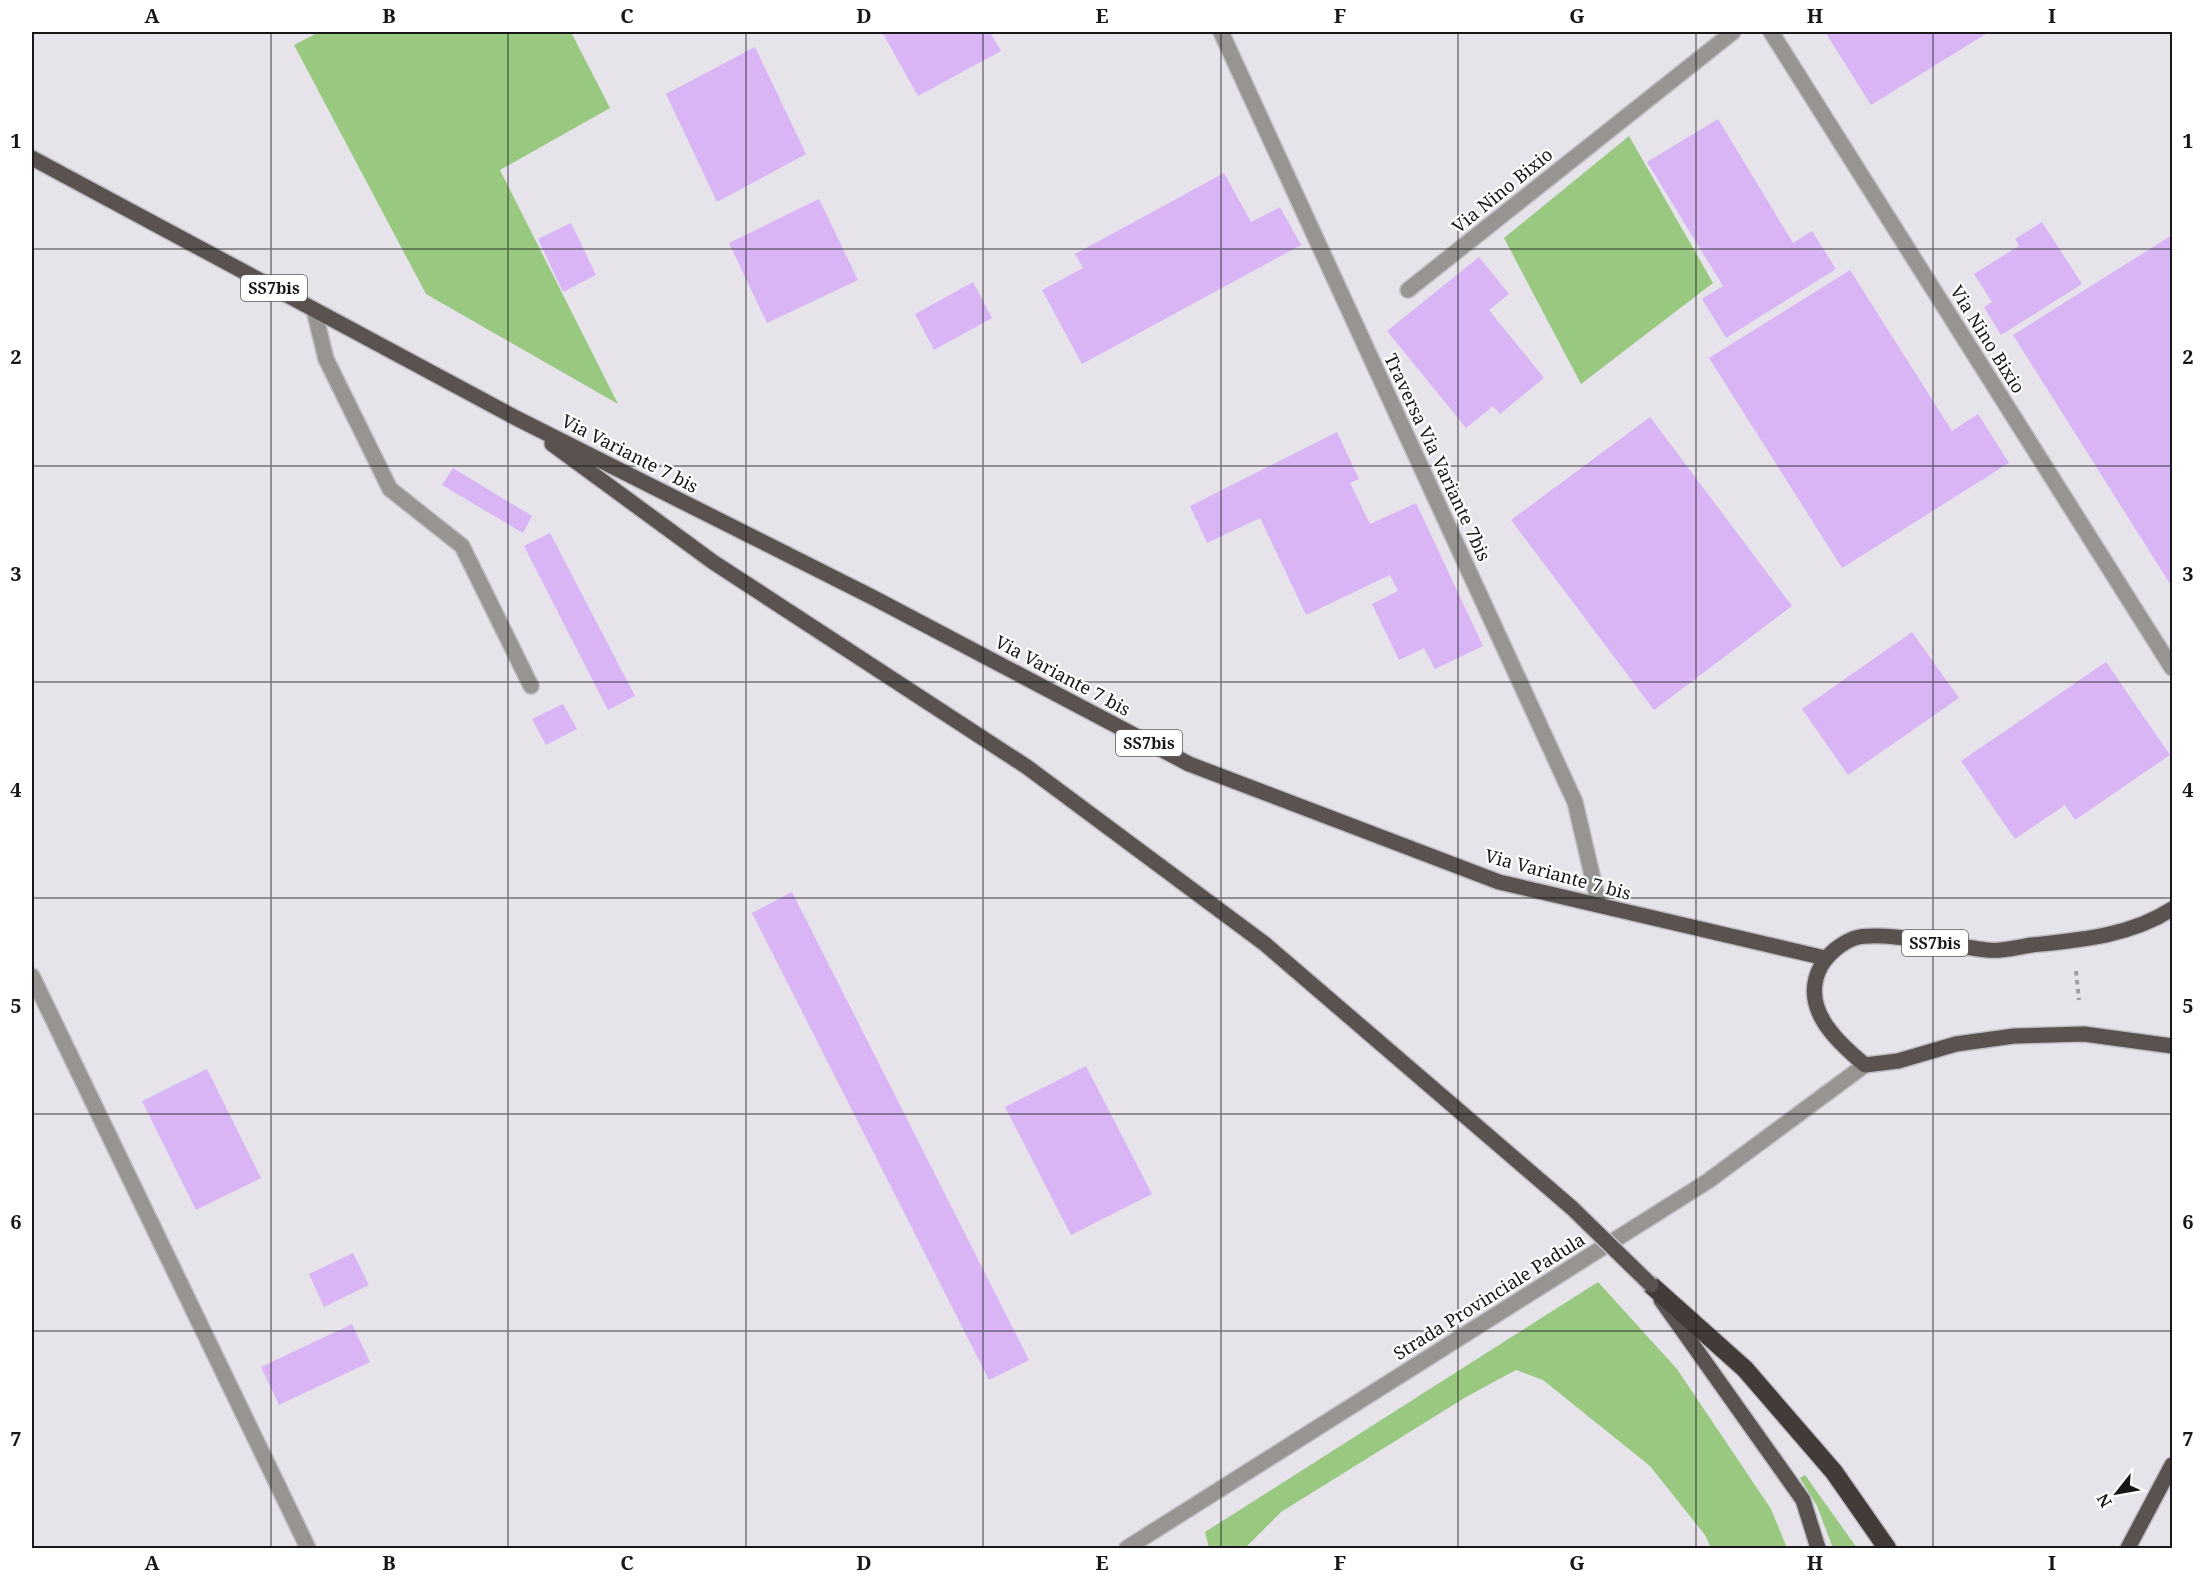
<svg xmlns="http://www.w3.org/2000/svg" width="2204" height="1580" viewBox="0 0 2204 1580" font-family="'Noto Serif',serif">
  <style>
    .green { fill: #99c880 }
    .building { fill: #d9b5f6 }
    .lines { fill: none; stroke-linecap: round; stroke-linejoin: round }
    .lane-casing { stroke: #c2bec5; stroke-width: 18 }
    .street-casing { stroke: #c2bec5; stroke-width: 18 }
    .primary-casing { stroke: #c2bec5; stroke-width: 18 }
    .highway-casing { stroke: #c2bec5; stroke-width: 21 }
    .path { stroke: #a09ca3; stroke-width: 4; stroke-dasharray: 4.5 4.5; stroke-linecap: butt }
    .lane { stroke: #989491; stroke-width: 15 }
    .street { stroke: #989491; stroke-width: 15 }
    .primary { stroke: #59524e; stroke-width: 15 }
    .highway { stroke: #433b37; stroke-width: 18 }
    .primary-bridge-casing { stroke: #c2bec5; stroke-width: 18; stroke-linecap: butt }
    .primary-bridge { stroke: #59524e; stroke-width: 15 }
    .grid { fill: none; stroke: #181619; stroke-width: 1.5; stroke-opacity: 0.55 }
    .labels { text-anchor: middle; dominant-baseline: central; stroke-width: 4.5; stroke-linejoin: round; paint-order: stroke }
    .shield { fill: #fff; stroke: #5d5c5e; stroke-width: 1.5 }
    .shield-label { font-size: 16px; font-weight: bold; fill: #181619 }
    .street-label { font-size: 18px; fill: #181619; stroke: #fff }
    .neatline { fill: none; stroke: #181619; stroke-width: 2 }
    .grid-label { font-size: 20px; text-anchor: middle; font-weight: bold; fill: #181619 }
  </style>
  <rect width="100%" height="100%" fill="#e7e3eb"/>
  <path class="green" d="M319 32H571L610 108 500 170 618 404 426 294 294 45Z
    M1629 136 1713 283 1581 384 1504 238Z
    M1598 1282 1677 1369 1771 1509 1787 1548H1711L1705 1535 1650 1466 1543 1380 1516 1370 1466 1397 1281 1512 1245 1548H1209L1205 1532Z
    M1805 1475 1857 1548H1833L1817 1506 1800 1478Z"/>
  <path class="building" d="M882 32H990L1001 51 918 96Z
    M1825 32H1989L1871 105Z
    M755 47 806 154 717 202 666 94Z
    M1718 119 1793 243 1812 231 1836 269 1726 338 1702 299 1723 286 1647 162Z
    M1224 173 1251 222 1280 207 1301 245 1082 364 1042 290 1083 268 1075 254Z
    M819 199 858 280 767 323 729 243Z
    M2042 222 2082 284 2001 335 1984 307 1992 302 1974 274 2019 246 2015 239Z
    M571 223 596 275 563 292 538 239Z
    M2172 235V587L2013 335Z
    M1479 257 1509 294 1489 310 1544 378 1500 414 1493 406 1466 428 1387 331Z
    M1850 270 1952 431 1978 414 2009 463 1842 568 1709 358Z
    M973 282 992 318 934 350 915 314Z
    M1650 417 1792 606 1654 710 1511 520Z
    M1337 432 1359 479 1350 483 1370 524 1416 503 1483 646 1435 669 1424 648 1399 660 1372 604 1398 591 1390 575 1306 615 1260 518 1207 543 1190 506Z
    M453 468 532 516 523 533 442 485Z
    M550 533 635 696 608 710 524 546Z
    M1912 632 1959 698 1848 775 1802 709Z
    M2106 662 2170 755 2075 820 2065 805 2015 839 1961 761Z
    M563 704 577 729 546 745 532 719Z
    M792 892 1029 1360 989 1380 752 913Z
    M1086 1066 1152 1194 1071 1235 1005 1107Z
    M207 1069 261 1178 196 1210 142 1101Z
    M353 1253 369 1285 324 1307 309 1274Z
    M352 1324 370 1362 279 1405 261 1367Z"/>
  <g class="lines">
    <defs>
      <path id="lane" d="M314 310 326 359 390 489 462 546 531 686
        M32 976 308 1548"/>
      <path id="street" d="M1221 32 1575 802 1599 905
        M1771 32 2172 668
        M1408 290 1733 32
        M1127 1548 1708 1181 1865 1065"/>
      <path id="primary" d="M32 158 516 418 874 598 1189 764 1499 882 1825 958
        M552 444 713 562 1027 767 1265 944 1572 1208
        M2172 909C2130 936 2081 940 2032 945 2018 947 2001 952 1987 950 1958 947 1879 930 1855 938 1841 943 1828 954 1821 966 1799 1007 1836 1041 1865 1065L1898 1061 1956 1044 2014 1036 2084 1034 2172 1046
        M1661 1300 1803 1500 1818 1548
        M2128 1548 2172 1465"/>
      <path id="highway" d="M1651 1285 1745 1369 1834 1472 1887 1548"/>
    </defs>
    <use href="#lane" class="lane-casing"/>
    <use href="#street" class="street-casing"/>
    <use href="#primary" class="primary-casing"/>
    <use href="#highway" class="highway-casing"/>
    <path class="path" d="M2076 971 2079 1000"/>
    <use href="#lane" class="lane"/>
    <use href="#street" class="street"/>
    <use href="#primary" class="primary"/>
    <use href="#highway" class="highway"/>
    <defs>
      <path id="primary-bridge" d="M1572 1208 1651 1285"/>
    </defs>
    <use href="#primary-bridge" class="primary-bridge-casing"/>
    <use href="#primary-bridge" class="primary-bridge"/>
  </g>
  <path class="grid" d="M271 32V1548M508 32V1548M746 32V1548M983 32V1548M1221 32V1548M1458 32V1548M1696 32V1548M1933 32V1548M32 249H2172M32 466H2172M32 682H2172M32 898H2172M32 1114H2172M32 1331H2172"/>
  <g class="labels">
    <g class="shield">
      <rect x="241" y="275" width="66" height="26" rx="4.5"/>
      <rect x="1116" y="730" width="66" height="26" rx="4.5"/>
      <rect x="1902" y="930" width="66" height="26" rx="4.5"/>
    </g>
    <g class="shield-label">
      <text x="274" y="288">SS7bis</text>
      <text x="1149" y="743">SS7bis</text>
      <text x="1935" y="943">SS7bis</text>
    </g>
    <g class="street-label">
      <text transform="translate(1502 190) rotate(-39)">Via Nino Bixio</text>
      <text transform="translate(1988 339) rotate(58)">Via Nino Bixio</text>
      <text transform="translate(630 453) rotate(27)">Via Variante 7 bis</text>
      <text transform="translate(1438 457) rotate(65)">Traversa Via Variante 7bis</text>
      <text transform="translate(1063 675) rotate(28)">Via Variante 7 bis</text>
      <text transform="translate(1558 874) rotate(15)">Via Variante 7 bis</text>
      <text transform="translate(1489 1296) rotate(-32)">Strada Provinciale Padula</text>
    </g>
  </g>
  <rect width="2204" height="1580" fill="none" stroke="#ffffff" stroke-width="66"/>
  <g transform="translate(2117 1493) rotate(239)" stroke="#ffffff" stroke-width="4.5" paint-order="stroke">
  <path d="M0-4.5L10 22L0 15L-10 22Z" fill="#181619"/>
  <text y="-9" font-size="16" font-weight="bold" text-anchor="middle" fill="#181619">N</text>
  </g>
  <rect x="33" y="33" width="2138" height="1514" class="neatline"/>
  <g class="grid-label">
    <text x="152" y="23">A</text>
    <text x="389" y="23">B</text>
    <text x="627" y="23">C</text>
    <text x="864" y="23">D</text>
    <text x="1102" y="23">E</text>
    <text x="1340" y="23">F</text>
    <text x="1577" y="23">G</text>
    <text x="1815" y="23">H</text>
    <text x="2052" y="23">I</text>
    <text x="16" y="148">1</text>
    <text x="2188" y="148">1</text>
    <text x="16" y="364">2</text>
    <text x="2188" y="364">2</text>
    <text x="16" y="581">3</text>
    <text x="2188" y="581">3</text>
    <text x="16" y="797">4</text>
    <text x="2188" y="797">4</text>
    <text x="16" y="1013">5</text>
    <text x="2188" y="1013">5</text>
    <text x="16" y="1229">6</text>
    <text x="2188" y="1229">6</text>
    <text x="16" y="1446">7</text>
    <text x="2188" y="1446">7</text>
    <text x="152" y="1570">A</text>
    <text x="389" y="1570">B</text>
    <text x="627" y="1570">C</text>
    <text x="864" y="1570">D</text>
    <text x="1102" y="1570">E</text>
    <text x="1340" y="1570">F</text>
    <text x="1577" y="1570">G</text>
    <text x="1815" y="1570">H</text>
    <text x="2052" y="1570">I</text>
  </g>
</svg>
